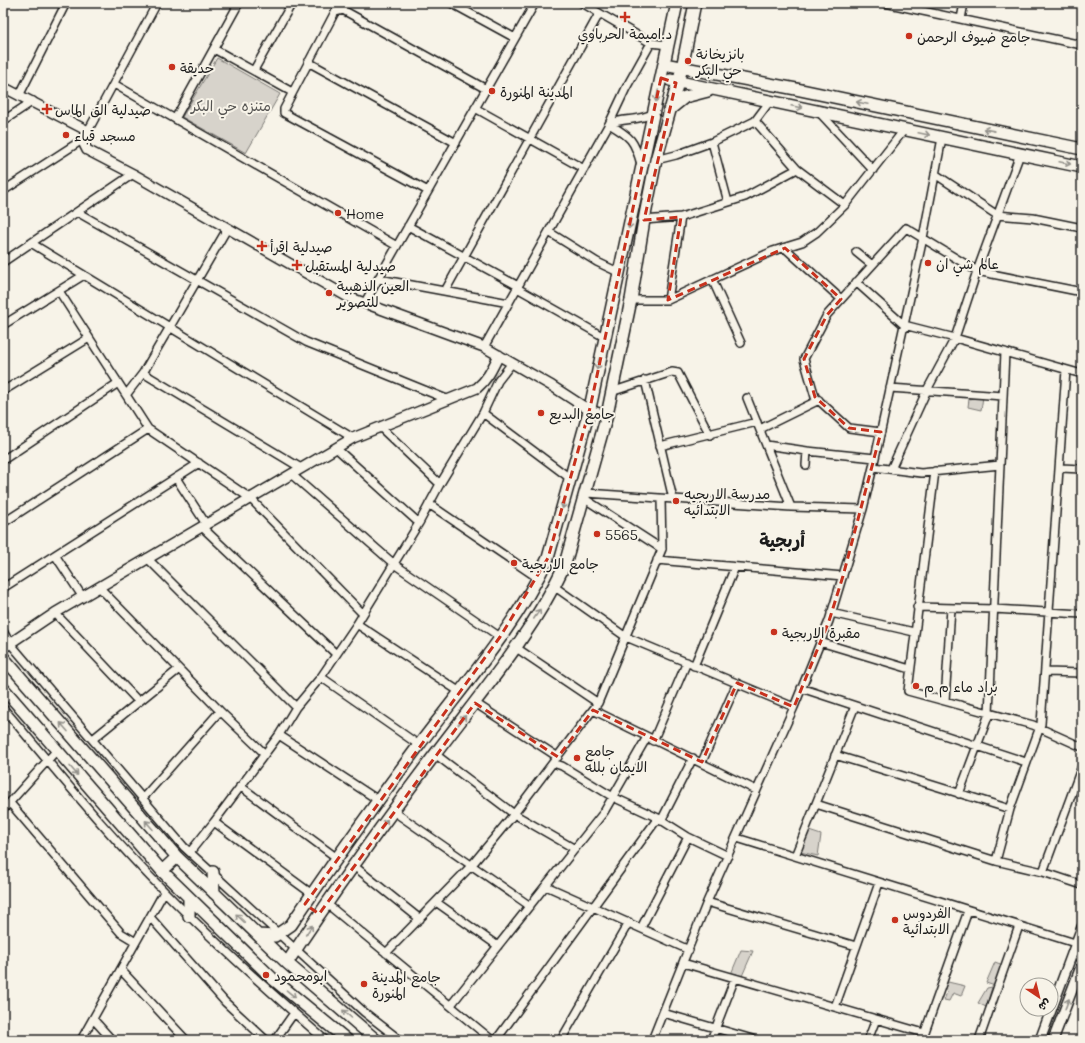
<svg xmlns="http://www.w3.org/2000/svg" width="1085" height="1043" viewBox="0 0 1085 1043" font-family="Mali,'Playpen Sans Arabic',sans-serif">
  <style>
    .green { fill: #d7d3cb; stroke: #7a7874 }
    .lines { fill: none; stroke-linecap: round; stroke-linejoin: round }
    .minor-casing { stroke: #1c1c1c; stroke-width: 10 }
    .tertiary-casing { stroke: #1c1c1c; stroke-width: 12 }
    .secondary-casing { stroke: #1c1c1c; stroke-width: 14 }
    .minor { stroke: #f7f3e8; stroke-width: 7 }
    .tertiary { stroke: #f7f3e8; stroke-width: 9 }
    .secondary { stroke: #f7f3e8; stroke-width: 11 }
    .oneway { stroke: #94928c }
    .marked { fill: none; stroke: #c8321e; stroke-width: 3; stroke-dasharray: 8 5; stroke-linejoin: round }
    .poi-dot { fill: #c8321e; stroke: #f7f3e8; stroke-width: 1.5 }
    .labels { text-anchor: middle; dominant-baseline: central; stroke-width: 4; stroke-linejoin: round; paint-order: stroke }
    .poi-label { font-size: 14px; fill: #1c1c1c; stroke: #f7f3e8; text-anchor: start }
    .park-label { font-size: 14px; fill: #545351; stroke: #f7f3e8 }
    .district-label { font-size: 18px; font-weight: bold; fill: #1c1c1c; stroke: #f7f3e8 }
  </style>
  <rect width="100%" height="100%" fill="#f7f3e8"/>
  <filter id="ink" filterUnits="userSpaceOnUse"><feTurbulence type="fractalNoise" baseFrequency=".025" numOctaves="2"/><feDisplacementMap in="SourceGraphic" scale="8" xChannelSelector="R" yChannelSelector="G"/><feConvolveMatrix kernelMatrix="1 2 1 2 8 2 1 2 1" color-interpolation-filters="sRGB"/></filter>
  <g filter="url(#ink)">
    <path class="green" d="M217 58 280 94 246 153 182 117Z
      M983 397 981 410 968 407 969 399Z
      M809 831 821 835 818 856 800 852Z
      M741 950 753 951 742 976 731 974Z
      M995 962 1003 965 995 986 986 983Z
      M948 982 965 986 961 996 953 993 949 1001 944 1000 947 992 944 989Z
      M992 987 986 1007 978 1003 987 988Z"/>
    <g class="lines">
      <defs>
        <path id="minor" d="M451 3 515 38
          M582 3 651 43 668 45
          M885 3 1082 45
          M961 19 964 3
          M214 49 292 92
          M308 62 456 143
          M254 70 292 3
          M114 84 397 246
          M19 96 66 3
          M475 108 584 169
          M819 112 873 170
          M175 119 239 3
          M3 121 33 101
          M755 121 797 169 845 205
          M88 131 157 3
          M712 142 728 202
          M656 160 676 155 712 142 755 121 770 101
          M641 164C634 140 631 137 609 124L626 88 651 43
          M935 174 997 215 1033 218 1082 228
          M3 191 82 140
          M428 191 284 113V109L335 12 343 10 486 89
          M77 212 306 342 449 400
          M644 220 681 217 745 197 797 169
          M408 226 518 286
          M549 232 597 262 618 272
          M31 243 353 438
          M785 248 841 299
          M856 252 872 265
          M3 262 133 174
          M379 279 509 303
          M712 279 741 343
          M856 282 904 325 955 338 1082 374
          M517 288 604 337
          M59 291 148 429 250 498 363 614
          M445 291 599 14
          M631 300H668L773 251 802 242 817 232 845 205 904 130
          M668 300 681 217
          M364 304 535 3
          M3 325 84 275
          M484 347 609 124C624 117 638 122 654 113
          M143 373 301 468
          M645 380 673 499
          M890 388 1003 396
          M3 391 89 338
          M611 392 672 372 678 373 710 435
          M126 395 143 373 227 229
          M747 398 791 507
          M483 413 571 479
          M380 427 440 484
          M760 429 819 400
          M881 432 849 428 815 397 804 359 827 315 906 228 977 271 1082 292
          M766 445 807 451
          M660 446 757 422
          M336 448 419 523
          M3 460 118 383
          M806 465 807 451 875 458
          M873 467 921 473 1000 465
          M1061 468 1082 469
          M891 469 927 390 955 338 977 271 1020 154
          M935 471 908 691 1033 725 1082 747
          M291 474 394 564 500 637
          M176 478 206 524
          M586 493 791 507 863 509
          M585 499 662 549
          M429 504 538 578
          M3 523 148 429
          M202 527 336 654
          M55 555 82 596
          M147 558 296 707
          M657 560 843 576
          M99 587 220 711 264 753
          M555 587 626 637 794 707
          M3 588 199 463
          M917 607 994 609 1082 614
          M55 613 138 701
          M831 613 914 632
          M357 624 460 692
          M3 631 9 642 184 847 364 1012 400 1040
          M820 642 910 669
          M515 647 598 703
          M694 666 735 567
          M1046 672 1082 673
          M321 677 419 745
          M801 688 1026 762
          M945 701 951 608
          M475 703 558 757
          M3 708C56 770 107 834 165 892 216 944 270 992 325 1040
          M593 710 756 790
          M279 735 378 800
          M93 739 179 669
          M653 741 687 662
          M435 754 514 814 575 849
          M835 755 1010 809
          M702 762 737 683
          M553 763 562 766 613 797 658 818 688 837 728 856
          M240 786 337 858
          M959 794 989 714 1005 352
          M143 798 220 711
          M10 803 121 933 136 942
          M816 804 996 861 1043 872 1082 885
          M3 810 56 751
          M393 811 530 906
          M661 821 693 758
          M214 822 312 894
          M737 838 1075 943
          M190 852 214 822 279 735 296 707 321 677 357 624 419 523 440 484 483 413 498 381 512 363
          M795 856 855 706
          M996 861 1010 809 1041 724 1066 370
          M354 866 420 919
          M1043 872 1082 766
          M546 886 689 950
          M436 902 498 946
          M707 902 856 946
          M327 904 492 1040
          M150 917 225 1002 266 1040
          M641 928 688 837
          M386 953 471 866 514 814 598 703 662 549 661 499
          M683 963 924 1033
          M121 970 186 1040
          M451 1005 604 812 647 737
          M835 1007 879 883
          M663 1013 756 1040
          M94 1020 112 1040
          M81 1040 164 892
          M275 1040 294 1013
          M496 1040 658 818
          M561 1040 629 922
          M652 1040 707 902 794 707 829 621 863 509 873 467 923 238 942 138
          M711 1040 735 978
          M868 1040 876 1019
          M922 1040 968 911
          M979 1040 1019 926"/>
        <path id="tertiary" d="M3 87 88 131 82 140 87 150 133 174 348 297 484 347 552 386 589 410 607 415
          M3 648 55 613 353 438 477 388C488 379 493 367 499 355
          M1040 1040 1082 927
          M1053 1040 1082 964"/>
        <path id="secondary" d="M664 64 796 89 1082 149
          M670 80 1082 167
          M669 110 685 97 708 91
          M3 657 177 857 287 963 376 1040
          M3 688 162 871 273 979 347 1040
          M162 871 177 857
          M213 872 214 893
          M189 916V898
          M258 935 275 936 291 925C332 864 375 804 419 745 464 685 516 626 548 558L590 408 677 3
          M287 963C334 891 384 822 436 753 481 693 533 633 565 564L607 415 631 300 644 220 656 160 682 68 695 3"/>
      </defs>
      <use href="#minor" class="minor-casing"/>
      <use href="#tertiary" class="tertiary-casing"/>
      <use href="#secondary" class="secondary-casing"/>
      <use href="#minor" class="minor"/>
      <use href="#tertiary" class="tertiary"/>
      <use href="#secondary" class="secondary"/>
    </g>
    <defs><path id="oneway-shaft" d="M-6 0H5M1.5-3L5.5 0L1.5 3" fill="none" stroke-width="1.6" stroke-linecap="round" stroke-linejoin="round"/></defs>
    <g class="oneway">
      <use href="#oneway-shaft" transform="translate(657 96) rotate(102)"/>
      <use href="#oneway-shaft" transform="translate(862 103) rotate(-168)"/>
      <use href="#oneway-shaft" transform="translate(797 107) rotate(12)"/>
      <use href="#oneway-shaft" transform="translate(989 130) rotate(-169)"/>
      <use href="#oneway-shaft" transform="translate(924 134) rotate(12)"/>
      <use href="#oneway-shaft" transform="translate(1065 163) rotate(12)"/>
      <use href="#oneway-shaft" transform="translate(630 223) rotate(104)"/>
      <use href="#oneway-shaft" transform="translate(598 364) rotate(102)"/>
      <use href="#oneway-shaft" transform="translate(564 503) rotate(106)"/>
      <use href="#oneway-shaft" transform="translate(537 614) rotate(-57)"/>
      <use href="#oneway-shaft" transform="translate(462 720) rotate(-52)"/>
      <use href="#oneway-shaft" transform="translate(64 727) rotate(-131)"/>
      <use href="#oneway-shaft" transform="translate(74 771) rotate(49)"/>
      <use href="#oneway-shaft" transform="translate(384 824) rotate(-54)"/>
      <use href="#oneway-shaft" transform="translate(149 825) rotate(-131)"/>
      <use href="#oneway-shaft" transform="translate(240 918) rotate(-136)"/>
      <use href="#oneway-shaft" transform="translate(309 930) rotate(-56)"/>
      <use href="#oneway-shaft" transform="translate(291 994) rotate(40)"/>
      <use href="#oneway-shaft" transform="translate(1067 1004) rotate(-69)"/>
      <use href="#oneway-shaft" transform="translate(347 1014) rotate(-139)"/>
    </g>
  </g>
  <path class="marked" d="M661 78 676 83 644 220 681 217 668 300 785 248 841 299 827 315 804 359 815 397 849 428 881 432 843 576 829 621 794 707 737 683 702 762 593 710 558 757 475 703 319 914 305 904 500 637 548 558 590 408Z"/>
  <g class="poi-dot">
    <path d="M623 11h4v4h4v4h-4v4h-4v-4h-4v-4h4z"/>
    <circle cx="909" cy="36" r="4"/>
    <circle cx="688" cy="61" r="4"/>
    <circle cx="172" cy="67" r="4"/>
    <circle cx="492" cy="91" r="4"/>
    <path d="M45 103h4v4h4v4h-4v4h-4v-4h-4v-4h4z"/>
    <circle cx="66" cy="135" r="4"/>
    <circle cx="338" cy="213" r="4"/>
    <path d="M260 240h4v4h4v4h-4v4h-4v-4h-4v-4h4z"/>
    <circle cx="928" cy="263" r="4"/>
    <path d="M295 259h4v4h4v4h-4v4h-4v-4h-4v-4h4z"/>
    <circle cx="329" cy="293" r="4"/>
    <circle cx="541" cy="413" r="4"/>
    <circle cx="676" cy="501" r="4"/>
    <circle cx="597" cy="534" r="4"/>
    <circle cx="514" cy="563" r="4"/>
    <circle cx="774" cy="632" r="4"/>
    <circle cx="916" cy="686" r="4"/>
    <circle cx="577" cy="758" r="4"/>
    <circle cx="895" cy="920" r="4"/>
    <circle cx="266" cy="975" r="4"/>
    <circle cx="364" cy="984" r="4"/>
  </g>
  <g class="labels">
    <g class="poi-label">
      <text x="625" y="33" text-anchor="middle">د.اميمة الحرباوي</text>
      <text x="917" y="36">جامع ضيوف الرحمن</text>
      <text x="696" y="53">بانزيخانة<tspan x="696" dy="16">حي البكر</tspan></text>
      <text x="180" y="67">حديقة</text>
      <text x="500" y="91">المدينة المنورة</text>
      <text x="55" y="109">صيدلية الق الماس</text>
      <text x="74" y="135">مسجد قباء</text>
      <text x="346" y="213">Home</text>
      <text x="270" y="246">صيدلية اقرأ</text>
      <text x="936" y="263">عالم شي ان</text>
      <text x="305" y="265">صيدلية المستقبل</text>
      <text x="337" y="285">العين الذهبية<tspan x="337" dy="16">للتصوير</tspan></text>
      <text x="549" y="413">جامع البديع</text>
      <text x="684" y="493">مدرسة الاربجيه<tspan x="684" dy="16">الابتدائيه</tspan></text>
      <text x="605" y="534">5565</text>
      <text x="522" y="563">جامع الاربجية</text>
      <text x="782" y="632">مقبرة الاربجية</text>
      <text x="924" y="686">براد ماء م م</text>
      <text x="585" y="750">جامع<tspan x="585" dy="16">الايمان بلله</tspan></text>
      <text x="903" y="912">الفردوس<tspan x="903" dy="16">الابتدائية</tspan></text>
      <text x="274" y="975">ابومحمود</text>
      <text x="372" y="976">جامع المدينة<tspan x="372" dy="16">المنورة</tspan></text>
    </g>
    <g class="park-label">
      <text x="231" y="105">متنزه حي البكر</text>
    </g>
    <g class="district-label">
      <text x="782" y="540">أربجية</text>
    </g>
  </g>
  <rect width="1085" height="1043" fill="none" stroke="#f7f3e8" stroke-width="16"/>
  <rect x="8" y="8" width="1069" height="1027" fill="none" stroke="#1c1c1c" stroke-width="1.5" filter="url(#ink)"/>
  <g transform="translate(1039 997) rotate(145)"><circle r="19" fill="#f7f3e8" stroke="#9f9d96"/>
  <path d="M0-3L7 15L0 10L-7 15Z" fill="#c8321e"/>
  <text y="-6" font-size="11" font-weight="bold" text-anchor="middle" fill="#1c1c1c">ش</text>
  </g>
</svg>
